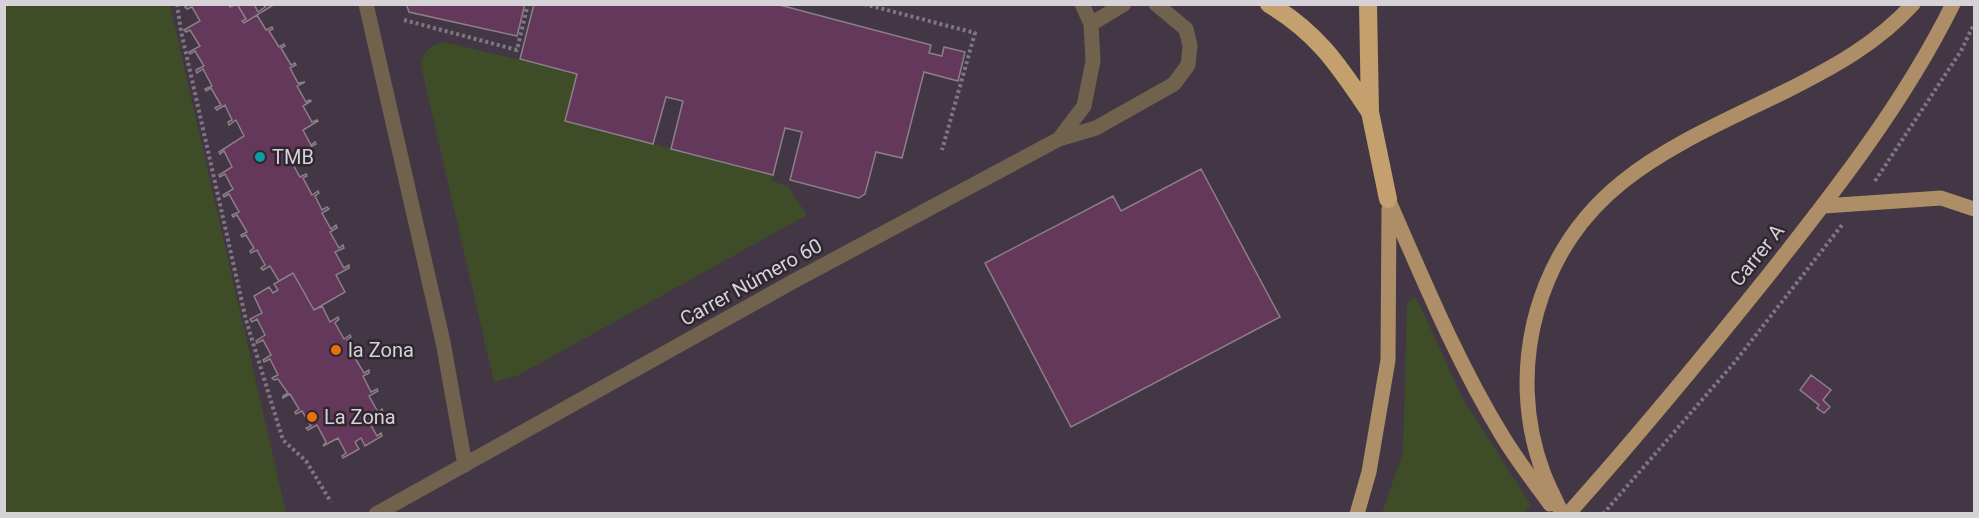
<svg xmlns="http://www.w3.org/2000/svg" width="1979" height="518" viewBox="0 0 1979 518" font-family="Roboto,sans-serif">
  <style>
    .built { fill: #433746 }
    .green { fill: #3e4c28 }
    .building { fill: #64385a; stroke: #8b7f88; stroke-width: 1.5 }
    .lines { fill: none; stroke-linecap: round; stroke-linejoin: round }
    .path { stroke: #7e777f; stroke-width: 4; stroke-dasharray: 3 3; stroke-linecap: butt }
    .minor { stroke: #71624e; stroke-width: 15 }
    .major { stroke: #ad8e66; stroke-width: 15 }
    .highway { stroke: #c4a06e; stroke-width: 18 }
    .culture-dot { fill: #0f9aa8; stroke: #2e2730; stroke-width: 2 }
    .food-dot { fill: #e8710a; stroke: #2e2730; stroke-width: 2 }
    .labels { text-anchor: middle; dominant-baseline: central; stroke-width: 5; stroke-linejoin: round; paint-order: stroke }
    .poi-label { font-size: 20px; fill: #d7d2d8; stroke: #2e2730; text-anchor: start }
    .street-label { font-size: 20px; fill: #d7d2d8; stroke: #2e2730 }
  </style>
  <rect width="100%" height="100%" fill="#39313a"/>
  <path class="built" d="M4 5H1974V513H5Z"/>
  <path class="green" d="M4 5H170L286 513H5Z
    M445 42 577 74 565 121 773 175 772 181 788 186 807 215 517 376 494 382 421 66C423 50 431 45 445 42Z
    M1416 297 1463 399 1531 505 1524 513H1382L1403 452 1407 302Z"/>
  <path class="building" d="M189 4H229L230 7 237 4 246 19 242 21 244 23 257 15 266 30 272 27 273 29 269 31 279 47 284 44 285 46 281 48 291 65 295 63 296 65 290 68 298 83 305 82 297 86 306 102 310 100 311 101 303 106 312 122 317 120 318 121 303 130 311 145 315 142 316 144 290 159 300 177 306 174 307 176 303 178 312 195 318 191 319 193 315 196 322 210 327 207 329 209 322 213 331 229 336 225 337 228 330 232 339 248 343 245 344 248 335 252 344 268 349 265V268L336 275 345 292 314 310 293 273 279 281 270 266 263 270 261 268 265 265 257 250 251 253 250 251 254 248 246 235 242 237 241 235 247 232 237 215 233 217 232 215 239 212 229 194 224 197 223 195 233 189 225 174 220 177 219 175 232 167 224 151 220 154 219 152 244 136 236 120 229 125 228 122 232 120 225 105 217 110 215 108 221 105 211 88 206 91 205 89 212 86 203 69 197 73 196 70 204 66 195 51 190 54 189 52 200 46 190 30 186 32 184 30 200 21 192 7 187 9 185 7Z
    M237 4H254L258 12 265 7 264 4H275L244 23 242 21 246 19Z
    M410 4H525L517 36 409 12 407 6Z
    M534 4H776L931 45 929 53 942 56 944 47 965 52 958 81 924 72 902 158 876 152 865 194 859 198 790 180 802 132 785 128 773 175 671 149 683 101 666 97 653 144 565 121 577 74 520 59Z
    M1201 169 1280 317 1071 427 985 263 1113 196 1121 211Z
    M293 273 314 310 322 306 330 322 338 317 339 319 335 323 344 339 350 335 351 337 347 340 355 355 361 352 362 354 355 358 364 373 369 370V373L363 376 371 392 377 389 378 391 369 396 378 412 382 409 383 412 368 420 377 436 381 433 382 436 365 446 361 438 355 442 359 449 343 458 342 456 346 453 338 438 323 446 326 442 317 425 308 430 306 428 311 426 302 411 296 414 295 412 299 409 290 394 283 398V396L288 393 278 379 274 380 272 378 278 375 270 359 264 362 263 360 271 355 263 340 257 343 256 341 265 335 257 319 252 322 250 319 262 313 254 296 269 287 273 293 278 290 274 284Z
    M1811 375 1831 390 1823 400 1830 407 1824 413 1817 408 1819 405 1800 390Z"/>
  <g class="lines">
    <path class="path" d="M177 4 181 31 246 320 283 440 306 461 331 502
      M864 4 975 33 942 150
      M404 20 517 50 528 4
      M1875 181 1961 51 1974 24
      M1603 514 1734 363 1842 225"/>
    <path class="minor" d="M366 4 443 342 465 465
      M1082 4 1091 24
      M1059 139 1084 106 1093 61 1091 24 1124 4
      M376 514 794 281 1059 139 1096 128 1174 84 1188 65 1190 46 1186 29 1156 4"/>
    <path class="major" d="M1388 199C1423 279 1457 362 1503 437 1517 460 1534 482 1550 504
      M1824 206 1941 198 1974 209
      M1357 514 1369 472 1388 360 1389 208
      M1562 514C1556 500 1548 486 1543 472 1524 421 1522 364 1537 311 1574 182 1676 145 1786 91 1832 68 1878 43 1913 4
      M1568 514C1637 437 1702 358 1767 277 1835 191 1904 103 1953 4"/>
    <path class="highway" d="M1269 4C1318 33 1339 66 1370 112
      M1368 4 1370 112 1388 199"/>
  </g>
  <circle class="culture-dot" cx="260" cy="157" r="6"/>
  <g class="food-dot">
    <circle cx="336" cy="350" r="6"/>
    <circle cx="312" cy="417" r="6"/>
  </g>
  <g class="labels">
    <g class="poi-label">
      <text x="272" y="157">TMB</text>
      <text x="348" y="350">la Zona</text>
      <text x="324" y="417">La Zona</text>
    </g>
    <g class="street-label">
      <text transform="translate(1757 255) rotate(-51)">Carrer A</text>
      <text transform="translate(751 282) rotate(-29)">Carrer Número 60</text>
    </g>
  </g>
  <rect width="1979" height="518" fill="none" stroke="#d7d2d8" stroke-width="12"/>
</svg>
